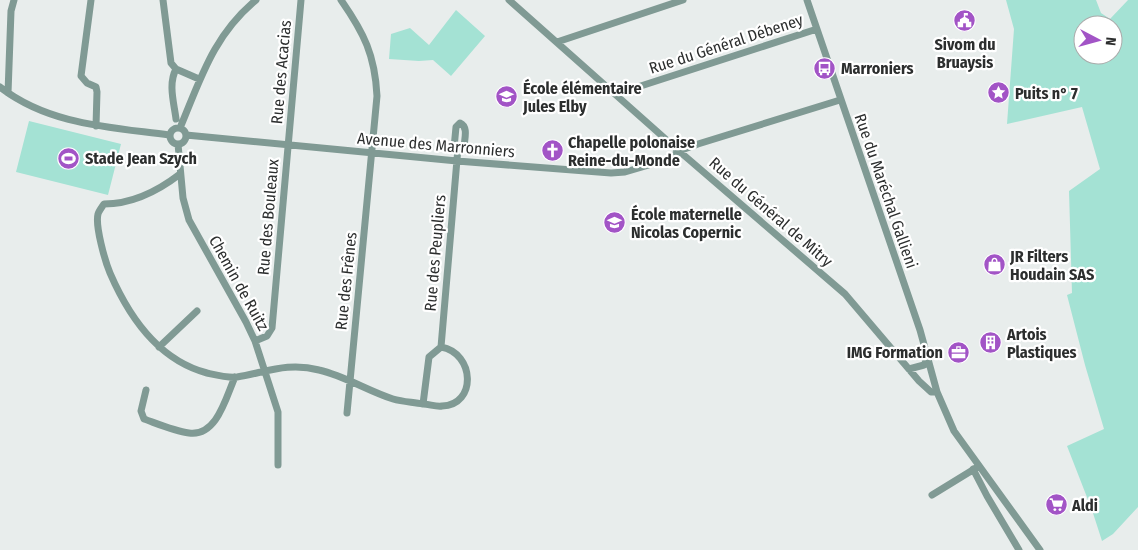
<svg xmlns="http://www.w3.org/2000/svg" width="1138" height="550" viewBox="0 0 1138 550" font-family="'Fira Sans Condensed',sans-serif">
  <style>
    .green { fill: #a4e2d4; fill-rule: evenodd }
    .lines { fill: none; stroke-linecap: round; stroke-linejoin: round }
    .minor { stroke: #809a94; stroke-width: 7 }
    .labels { text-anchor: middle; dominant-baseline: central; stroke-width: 4.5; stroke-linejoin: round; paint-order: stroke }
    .street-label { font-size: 16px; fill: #2c2e2e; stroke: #fff }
    .poi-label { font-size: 16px; font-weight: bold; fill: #2c2e2e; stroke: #fff; text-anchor: start }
  </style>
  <rect width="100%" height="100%" fill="#e8edec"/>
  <path class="green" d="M1006 0H1096L1101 13 1110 19 1128 0H1138V507L1113 534 1102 541 1092 510 1067 446 1104 429 1085 365 1067 295 1072 293 1069 191 1100 169 1082 107 1007 124 1014 29ZM1083 25H1113V55H1083Z
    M456 10 485 36 451 76 433 60 419 61 389 59 391 34 410 28 429 45Z
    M29 121 121 144 108 195 16 172Z"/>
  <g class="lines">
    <path class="minor" d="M91 0 81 76 87 83 96 87 97 92 96 126
      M163 0 171 63 176 69 199 79
      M341 0C364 33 375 55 377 96L347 413
      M509 0 679 151 845 294 919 381 931 392H937
      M807 0 920 330 937 392 954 431 1040 550
      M557 42 683 0
      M0 87C49 125 110 127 169 135
      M8 93 11 11 14 0
      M616 94 817 29
      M176 119C174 103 168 84 176 69
      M170 136a8 8 0 1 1 16 0a8 8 0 1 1-16 0Z
      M180 128C201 78 213 36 256 0
      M186 135 457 161 611 173 625 172 659 162 672 157 679 151 698 144 840 100
      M178 144 183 198 189 220 246 322 255 341 278 412V465
      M180 174C158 191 133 204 104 204 102 207 99 211 98 214 95 226 105 261 110 273 129 317 158 360 207 373 216 375 228 378 237 377 267 372 288 362 319 370 345 376 368 391 393 399 403 402 413 402 423 404 429 404 436 407 442 406 477 405 475 353 441 347L429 357 423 404
      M255 341 267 336 272 328 301 0
      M159 347 197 311
      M441 347 458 148H464C464 140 469 127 460 123L456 127 454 148H458
      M909 369 924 365 928 357
      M146 390 141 411 144 419C158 424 174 431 189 433 217 437 226 397 235 377
      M973 469 987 496 1019 550
      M932 495 976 468"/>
  </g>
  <defs>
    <symbol id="civic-disc" viewBox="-11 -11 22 22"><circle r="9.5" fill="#a254c6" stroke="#fff"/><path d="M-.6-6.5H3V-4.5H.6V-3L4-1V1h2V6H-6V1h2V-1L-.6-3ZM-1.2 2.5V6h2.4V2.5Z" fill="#fff"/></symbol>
    <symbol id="bus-disc" viewBox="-11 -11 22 22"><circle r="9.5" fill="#a254c6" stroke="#fff"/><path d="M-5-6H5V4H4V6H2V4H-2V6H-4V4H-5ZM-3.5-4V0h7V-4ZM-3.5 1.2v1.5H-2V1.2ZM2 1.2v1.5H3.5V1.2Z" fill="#fff"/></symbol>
    <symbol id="sight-disc" viewBox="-11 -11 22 22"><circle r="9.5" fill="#a254c6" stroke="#fff"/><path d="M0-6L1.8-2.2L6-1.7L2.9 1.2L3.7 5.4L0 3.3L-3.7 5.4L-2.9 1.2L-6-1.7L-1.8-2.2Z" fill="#fff"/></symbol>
    <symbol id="school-disc" viewBox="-11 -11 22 22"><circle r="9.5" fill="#a254c6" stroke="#fff"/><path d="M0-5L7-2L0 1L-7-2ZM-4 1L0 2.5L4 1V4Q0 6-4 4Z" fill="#fff"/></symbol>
    <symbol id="church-disc" viewBox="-11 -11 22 22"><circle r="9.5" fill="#a254c6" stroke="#fff"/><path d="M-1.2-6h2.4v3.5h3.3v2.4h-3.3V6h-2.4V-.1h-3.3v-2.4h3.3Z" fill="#fff"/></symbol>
    <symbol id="stadium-disc" viewBox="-11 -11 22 22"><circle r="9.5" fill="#a254c6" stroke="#fff"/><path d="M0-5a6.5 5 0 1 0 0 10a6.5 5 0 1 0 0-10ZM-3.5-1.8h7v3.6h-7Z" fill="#fff"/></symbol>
    <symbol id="shop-disc" viewBox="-11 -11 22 22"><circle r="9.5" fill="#a254c6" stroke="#fff"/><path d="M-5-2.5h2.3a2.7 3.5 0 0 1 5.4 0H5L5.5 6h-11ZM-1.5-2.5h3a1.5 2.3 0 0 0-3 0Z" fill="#fff"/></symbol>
    <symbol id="building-disc" viewBox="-11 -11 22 22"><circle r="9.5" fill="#a254c6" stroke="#fff"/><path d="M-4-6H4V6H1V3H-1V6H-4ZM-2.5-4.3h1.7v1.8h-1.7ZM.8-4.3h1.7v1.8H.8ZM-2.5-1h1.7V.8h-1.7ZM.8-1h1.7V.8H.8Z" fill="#fff"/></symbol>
    <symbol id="office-disc" viewBox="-11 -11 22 22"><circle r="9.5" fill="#a254c6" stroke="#fff"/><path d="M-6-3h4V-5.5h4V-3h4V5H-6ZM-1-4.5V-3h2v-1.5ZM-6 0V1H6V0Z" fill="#fff"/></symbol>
    <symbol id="supermarket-disc" viewBox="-11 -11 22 22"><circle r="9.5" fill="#a254c6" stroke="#fff"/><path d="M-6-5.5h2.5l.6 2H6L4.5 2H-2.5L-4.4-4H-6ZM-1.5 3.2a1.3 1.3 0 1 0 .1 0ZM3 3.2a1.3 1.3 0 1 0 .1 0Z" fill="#fff"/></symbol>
  </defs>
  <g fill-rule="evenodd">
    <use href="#civic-disc" x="952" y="8" width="25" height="25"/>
    <use href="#bus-disc" x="812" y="56" width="25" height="25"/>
    <use href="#sight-disc" x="986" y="80" width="25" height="25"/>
    <use href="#school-disc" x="494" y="84" width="25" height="25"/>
    <use href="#church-disc" x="540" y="138" width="25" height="25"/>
    <use href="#stadium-disc" x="56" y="146" width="25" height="25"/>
    <use href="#school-disc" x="602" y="210" width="25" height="25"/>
    <use href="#shop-disc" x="982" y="252" width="25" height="25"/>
    <use href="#building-disc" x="978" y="330" width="25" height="25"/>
    <use href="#office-disc" x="946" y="340" width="25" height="25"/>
    <use href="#supermarket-disc" x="1044" y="492" width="25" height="25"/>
  </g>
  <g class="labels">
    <g class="street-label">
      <text transform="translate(726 44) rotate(-18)">Rue du Général Débeney</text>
      <text transform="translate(281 72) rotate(-85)">Rue des Acacias</text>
      <text transform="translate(436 145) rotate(5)">Avenue des Marronniers</text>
      <text transform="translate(886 191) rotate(71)">Rue du Maréchal Gallieni</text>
      <text transform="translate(771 212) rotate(41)">Rue du Général de Mitry</text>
      <text transform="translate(268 217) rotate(-85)">Rue des Bouleaux</text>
      <text transform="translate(435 253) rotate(-85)">Rue des Peupliers</text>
      <text transform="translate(346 281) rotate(-84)">Rue des Frênes</text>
      <text transform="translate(239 283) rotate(61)">Chemin de Ruitz</text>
    </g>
    <g class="poi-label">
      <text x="965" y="44" text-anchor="middle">Sivom du<tspan x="965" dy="18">Bruaysis</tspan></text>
      <text x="841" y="68">Marroniers</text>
      <text x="523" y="88">École élémentaire<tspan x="523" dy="18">Jules Elby</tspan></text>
      <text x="1015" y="93">Puits n° 7</text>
      <text x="568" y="142">Chapelle polonaise<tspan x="568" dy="18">Reine-du-Monde</tspan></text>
      <text x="85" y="158">Stade Jean Szych</text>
      <text x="631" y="214">École maternelle<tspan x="631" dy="18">Nicolas Copernic</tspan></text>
      <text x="1010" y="256">JR Filters<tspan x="1010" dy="18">Houdain SAS</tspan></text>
      <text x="1007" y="334">Artois<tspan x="1007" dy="18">Plastiques</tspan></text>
      <text x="943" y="352" text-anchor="end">IMG Formation</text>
      <text x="1072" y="505">Aldi</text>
    </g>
  </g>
  <g transform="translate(1098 40) rotate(96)"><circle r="24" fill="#ffffff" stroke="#ababab"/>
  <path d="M0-4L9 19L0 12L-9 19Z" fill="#a254c6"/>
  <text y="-8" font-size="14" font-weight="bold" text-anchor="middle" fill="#2c2e2e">N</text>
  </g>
</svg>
